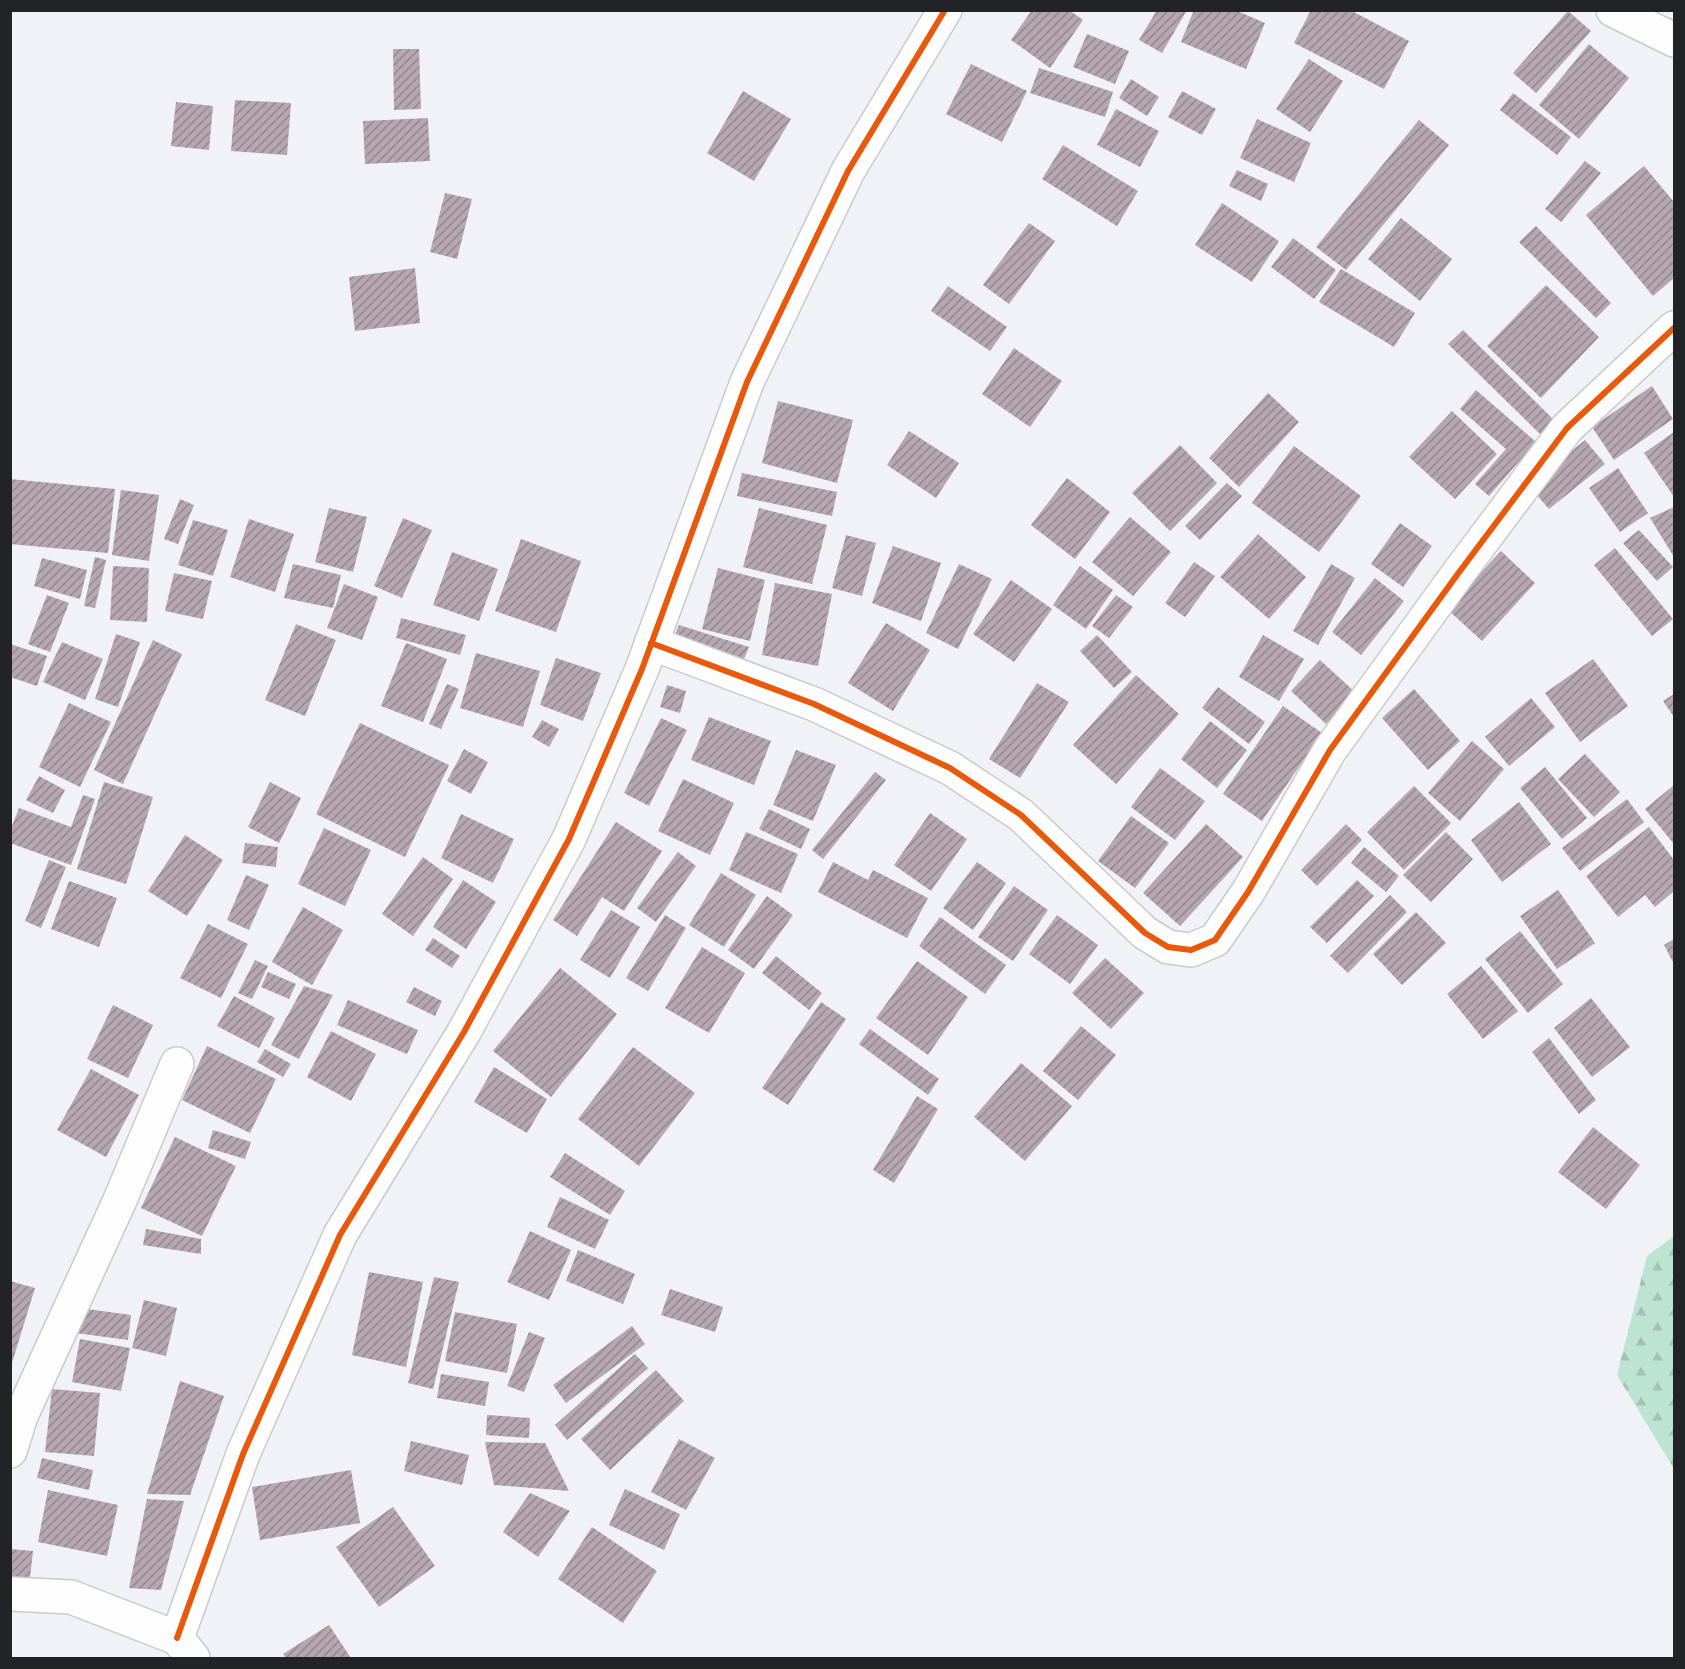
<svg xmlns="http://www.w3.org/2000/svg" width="1685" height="1669" viewBox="0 0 1685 1669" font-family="Rubik,sans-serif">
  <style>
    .forest { fill: url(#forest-firs) }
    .building { fill: url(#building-hatch) }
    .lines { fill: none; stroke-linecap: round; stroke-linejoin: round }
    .minor-casing { stroke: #cacace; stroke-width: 36 }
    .minor { stroke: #fdfdfe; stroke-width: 33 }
    .cycleway-casing { stroke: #fefefe; stroke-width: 10 }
    .cycleway { stroke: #e8590c; stroke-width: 6 }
  </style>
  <defs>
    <pattern id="forest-firs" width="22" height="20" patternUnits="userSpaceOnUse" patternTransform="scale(1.5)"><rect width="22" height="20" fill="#bde3d3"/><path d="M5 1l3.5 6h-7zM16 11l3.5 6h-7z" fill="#a2c2b5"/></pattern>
    <pattern id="building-hatch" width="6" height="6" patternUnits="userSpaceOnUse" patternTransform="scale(1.5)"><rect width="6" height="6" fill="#b6a6b0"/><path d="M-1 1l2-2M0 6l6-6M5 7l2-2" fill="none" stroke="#94878f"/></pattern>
  </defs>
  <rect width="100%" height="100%" fill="#f1f2f7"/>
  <path class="forest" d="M1674 1236V1469L1617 1375 1647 1256Z"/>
  <path class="building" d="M1032 10H1069L1083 20 1050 68 1011 40Z
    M1157 10H1187L1162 53 1139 40Z
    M1194 10H1235L1265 23 1246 69 1181 42Z
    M1311 10H1350L1409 41 1384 89 1294 43Z
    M1568 11 1591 31 1536 93 1513 73Z
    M1087 34 1129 51 1115 84 1073 67Z
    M1589 44 1629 78 1579 139 1539 105Z
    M393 49H419L421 109 394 110Z
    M1309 59 1343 81 1310 132 1276 109Z
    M971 64 1027 91 1002 142 946 114Z
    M1039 68 1113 92 1105 117 1030 93Z
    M1131 79 1159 97 1147 116 1119 98Z
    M743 91 791 119 754 181 707 153Z
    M1182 91 1216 109 1202 135 1168 117Z
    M1513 93 1571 137 1557 155 1500 110Z
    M235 100 291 103 287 155 231 151Z
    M176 102 213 106 209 150 171 146Z
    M1116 109 1159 131 1140 167 1097 145Z
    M428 118 430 161 365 164 363 121Z
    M1257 119 1311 143 1294 182 1240 158Z
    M1419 120 1449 145 1346 270 1316 247Z
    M1063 145 1138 191 1117 226 1042 179Z
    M1585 161 1601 173 1561 222 1545 209Z
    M1644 166 1674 202V278L1653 296 1586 215Z
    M1237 170 1268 184 1261 201 1229 186Z
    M445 193 472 199 457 259 430 252Z
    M1222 203 1279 241 1252 282 1195 245Z
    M1401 218 1452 259 1420 301 1368 259Z
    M1029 223 1055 241 1009 304 983 285Z
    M1536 226 1611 303 1596 318 1519 242Z
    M1293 238 1336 270 1314 299 1271 267Z
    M415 268 420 323 355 331 349 277Z
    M1341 269 1415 313 1394 347 1319 302Z
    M1546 285 1599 337 1541 398 1487 346Z
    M948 286 1007 327 990 351 931 311Z
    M1463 330 1554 420 1540 434 1448 344Z
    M1014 348 1062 381 1030 427 982 394Z
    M1652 386 1673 419 1614 460 1592 427Z
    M1476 390 1536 442 1489 496 1475 484 1506 449 1460 409Z
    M1268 393 1299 422 1239 487 1209 458Z
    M778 401 853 420 837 483 762 463Z
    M1452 411 1497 454 1455 499 1409 457Z
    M909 431 959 463 936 498 887 465Z
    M1674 432V497L1644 453Z
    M1585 440 1605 464 1549 509 1529 486Z
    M1180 445 1217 483 1170 531 1132 493Z
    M1294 446 1361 496 1319 552 1252 503Z
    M1618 468 1648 513 1620 532 1589 488Z
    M742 473 837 492 832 516 737 496Z
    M1067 478 1110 512 1075 559 1031 525Z
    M10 479 115 489 108 553 10 544Z
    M1227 483 1242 496 1200 540 1185 526Z
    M121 490 159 495 149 561 112 555Z
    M180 499 194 505 178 544 164 539Z
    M1674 507V557L1650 518Z
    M329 508 367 517 353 572 315 562Z
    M759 508 827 525 812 584 743 567Z
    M1130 517 1171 552 1133 596 1092 562Z
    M403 518 432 530 402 598 374 586Z
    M249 519 294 534 275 592 230 577Z
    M193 520 228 530 213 576 178 565Z
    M1400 523 1432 546 1403 587 1371 564Z
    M1639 530 1673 567 1657 581 1623 543Z
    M1258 534 1306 577 1269 619 1220 577Z
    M846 535 876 543 862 596 832 588Z
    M521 539 581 561 556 632 495 611Z
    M893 546 941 563 921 621 872 603Z
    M1615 548 1673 619 1652 636 1594 565Z
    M1501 551 1535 583 1482 641 1447 609Z
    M452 552 498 569 479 621 433 605Z
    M95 557 106 560 95 608 84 606Z
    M42 558 87 570 80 599 34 586Z
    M1194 562 1215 576 1185 617 1165 603Z
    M293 564 341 575 333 608 284 598Z
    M959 564 992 579 958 649 926 633Z
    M1331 564 1355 578 1318 645 1293 631Z
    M113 566 149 568 147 622 110 620Z
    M1080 566 1113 590 1086 629 1053 605Z
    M718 568 765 580 750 641 702 629Z
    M174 573 212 581 203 619 165 611Z
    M1375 578 1404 601 1361 655 1332 632Z
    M1011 580 1052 609 1014 662 973 634Z
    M775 583 832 594 818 666 762 655Z
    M344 584 378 597 362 640 327 628Z
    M47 595 69 603 50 652 28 644Z
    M1116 595 1133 607 1109 638 1092 626Z
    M401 618 466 635 460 655 396 638Z
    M886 623 930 650 893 711 848 683Z
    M296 624 336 640 305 716 265 700Z
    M679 625 749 647 744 659 674 637Z
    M116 634 140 642 118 707 95 699Z
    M1097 635 1132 672 1114 688 1080 651Z
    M1263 635 1304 659 1279 701 1239 677Z
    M153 640 182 654 123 784 94 770Z
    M62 642 103 659 85 700 43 682Z
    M406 643 447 659 423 722 381 706Z
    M10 644 47 656 37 686 10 677Z
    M476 653 540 671 523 727 460 708Z
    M556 658 601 673 583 721 540 705Z
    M1593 659 1628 706 1580 742 1545 693Z
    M1320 660 1355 692 1326 724 1291 691Z
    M1136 675 1179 714 1116 784 1073 745Z
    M1037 683 1069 702 1020 778 989 759Z
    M447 684 459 689 441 729 429 724Z
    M667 685 686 691 680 713 660 707Z
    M1218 687 1265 722 1249 744 1202 708Z
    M1414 689 1460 741 1428 770 1382 718Z
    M1674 694V717L1663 701Z
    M1531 698 1555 727 1509 766 1485 737Z
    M69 703 111 722 80 787 39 767Z
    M1283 706 1322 733 1262 821 1223 794Z
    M709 717 771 741 754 785 691 760Z
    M661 718 687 730 649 806 624 793Z
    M542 720 559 729 549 747 532 737Z
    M1210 721 1247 750 1217 788 1181 759Z
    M360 723 449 765 405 857 316 814Z
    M1472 741 1504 769 1460 821 1428 793Z
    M464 749 488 762 471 794 447 781Z
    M796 750 836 765 813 821 773 805Z
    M1585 754 1620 792 1594 817 1558 779Z
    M1545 767 1587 818 1562 839 1520 788Z
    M1160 768 1205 801 1175 840 1131 807Z
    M875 772 886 780 823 859 812 850Z
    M39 776 65 790 53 813 26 800Z
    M683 779 734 803 710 855 658 831Z
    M104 782 153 797 126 884 77 869Z
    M270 782 301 798 279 843 248 827Z
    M1674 785V844L1645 809Z
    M1414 786 1451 823 1404 870 1367 832Z
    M83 795 95 799 71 865 10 843V831L19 808 71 827Z
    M1627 799 1644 822 1580 871 1562 848Z
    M1519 802 1551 844 1502 882 1471 840Z
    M769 809 810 829 801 849 759 829Z
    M930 813 967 839 931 891 894 865Z
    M461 814 514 839 493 883 441 858Z
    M1131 816 1169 843 1135 888 1098 861Z
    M616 822 662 851 624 911 602 897 577 936 553 920Z
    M1206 824 1243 857 1180 926 1143 893Z
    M1346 824 1362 840 1317 886 1301 870Z
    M1649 827 1674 860V891L1655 907 1645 895 1618 917 1586 876Z
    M324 828 371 850 345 906 298 884Z
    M746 832 798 854 781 893 729 870Z
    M1446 832 1473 859 1431 902 1403 875Z
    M185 835 223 860 187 916 148 891Z
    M245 843 278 847 276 867 242 863Z
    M1364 847 1399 876 1386 892 1351 863Z
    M678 852 696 866 656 922 637 908Z
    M423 857 453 879 413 936 382 914Z
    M49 860 66 867 41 928 25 921Z
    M833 862 868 880 873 870 928 898 907 938 818 892Z
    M977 862 1006 883 973 930 943 908Z
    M721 873 756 895 724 947 689 925Z
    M246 875 269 885 249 930 227 920Z
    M463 880 496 902 466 949 433 927Z
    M1357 880 1374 896 1327 943 1310 927Z
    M69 881 117 898 99 947 51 929Z
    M1014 886 1048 910 1013 961 978 937Z
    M1558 890 1595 943 1557 969 1520 916Z
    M1390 895 1407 912 1348 973 1330 956Z
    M767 896 793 915 754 969 728 950Z
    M303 907 343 930 312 985 272 962Z
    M611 910 640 927 610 978 580 960Z
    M1416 912 1446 943 1402 985 1373 954Z
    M665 915 686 928 648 991 626 978Z
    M1057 915 1098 945 1070 984 1029 954Z
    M940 917 1006 965 985 994 919 946Z
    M208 924 248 944 221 998 180 978Z
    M1520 931 1563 984 1528 1013 1485 959Z
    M433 938 460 956 452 968 425 950Z
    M1674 939V964L1664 945Z
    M702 947 745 973 709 1033 665 1008Z
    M776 956 822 993 809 1010 762 973Z
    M1105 958 1144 993 1111 1029 1072 993Z
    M255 960 268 966 252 999 238 993Z
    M917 961 968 997 928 1055 876 1018Z
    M1481 966 1518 1011 1483 1039 1447 994Z
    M560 968 617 1014 551 1097 493 1051Z
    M268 972 296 984 289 999 261 987Z
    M304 986 333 995 299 1059 271 1045Z
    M414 987 442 1001 435 1016 406 1002Z
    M234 996 275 1018 259 1048 217 1026Z
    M1591 998 1630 1047 1592 1077 1554 1028Z
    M348 1000 418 1030 407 1054 337 1025Z
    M821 1002 846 1019 788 1105 762 1088Z
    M113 1005 153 1025 128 1078 87 1059Z
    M1081 1026 1116 1055 1078 1100 1043 1071Z
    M870 1029 939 1079 928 1095 859 1044Z
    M331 1031 376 1054 351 1101 307 1077Z
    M1549 1038 1596 1100 1579 1114 1532 1052Z
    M207 1046 276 1079 250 1133 182 1100Z
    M633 1047 695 1093 639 1166 578 1119Z
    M265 1049 291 1064 283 1077 257 1062Z
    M1021 1063 1072 1106 1025 1161 974 1117Z
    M494 1067 547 1099 527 1133 474 1102Z
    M91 1069 139 1095 106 1157 57 1130Z
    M917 1096 938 1109 894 1183 873 1170Z
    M1593 1127 1640 1165 1606 1209 1558 1172Z
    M213 1130 251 1142 245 1159 208 1148Z
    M175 1137 236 1166 202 1236 141 1208Z
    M565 1153 625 1191 610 1215 550 1177Z
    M560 1197 609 1220 595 1249 547 1227Z
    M146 1229 201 1239V1254L143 1245Z
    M530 1231 571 1250 549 1300 507 1282Z
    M578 1250 635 1274 623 1304 566 1281Z
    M369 1272 423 1282 406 1367 352 1355Z
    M434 1277 459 1282 433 1389 408 1383Z
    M10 1281 35 1288 11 1366H10Z
    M670 1289 723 1307 715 1332 661 1315Z
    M144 1300 177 1308 166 1356 132 1348Z
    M80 1308 131 1315 128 1340 76 1333Z
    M455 1312 517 1324 507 1373 445 1361Z
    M632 1326 645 1344 566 1403 553 1385Z
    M529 1332 545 1338 524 1392 507 1386Z
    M80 1339 130 1348 121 1391 72 1382Z
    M635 1354 648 1368 567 1440 555 1425Z
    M656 1370 684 1401 610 1470 581 1439Z
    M441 1374 489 1382 485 1406 437 1398Z
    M180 1381 224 1396 190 1495 147 1494Z
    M52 1389 100 1393 94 1456 45 1452Z
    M487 1415 530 1418 529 1438 486 1435Z
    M679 1439 715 1458 686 1510 651 1492Z
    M411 1441 469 1455 462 1485 404 1471Z
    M485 1442 545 1443 569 1491 494 1485Z
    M42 1458 93 1470 89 1490 37 1478Z
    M351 1470 360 1523 260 1540 252 1487Z
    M625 1489 680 1514 664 1550 609 1525Z
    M48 1490 118 1505 107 1556 38 1542Z
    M530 1493 570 1511 538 1557 503 1532Z
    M147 1499 184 1501 161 1590 129 1588Z
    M393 1507 435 1566 379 1607 336 1547Z
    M592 1527 657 1571 623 1623 558 1579Z
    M10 1549 33 1551 30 1578 10 1576Z
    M329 1625 351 1658H286L283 1654Z"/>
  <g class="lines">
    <defs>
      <path id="minor" d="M1613 10 1674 40
        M651 643 814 704 950 768 1021 815 1145 933 1168 947 1191 950 1215 940 1248 892 1330 750 1457 575 1567 428 1674 328
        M10 1451 21 1416 120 1200 177 1064
        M10 1594 71 1597 177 1638 193 1658
        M177 1638 243 1454 340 1235 464 1032 569 839 642 669 747 382 848 171 945 10"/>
    </defs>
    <use href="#minor" class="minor-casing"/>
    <use href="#minor" class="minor"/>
    <defs>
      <path id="cycleway" d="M651 643 814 704 950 768 1021 815 1145 933 1168 947 1191 950 1215 940 1248 892 1330 750 1457 575 1567 428 1674 328
        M177 1638 243 1454 340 1235 464 1032 569 839 642 669 747 382 848 171 945 10"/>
    </defs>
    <use href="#cycleway" class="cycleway-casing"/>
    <use href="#cycleway" class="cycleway"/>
  </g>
  <rect width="1685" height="1669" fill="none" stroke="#222326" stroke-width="24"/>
</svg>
